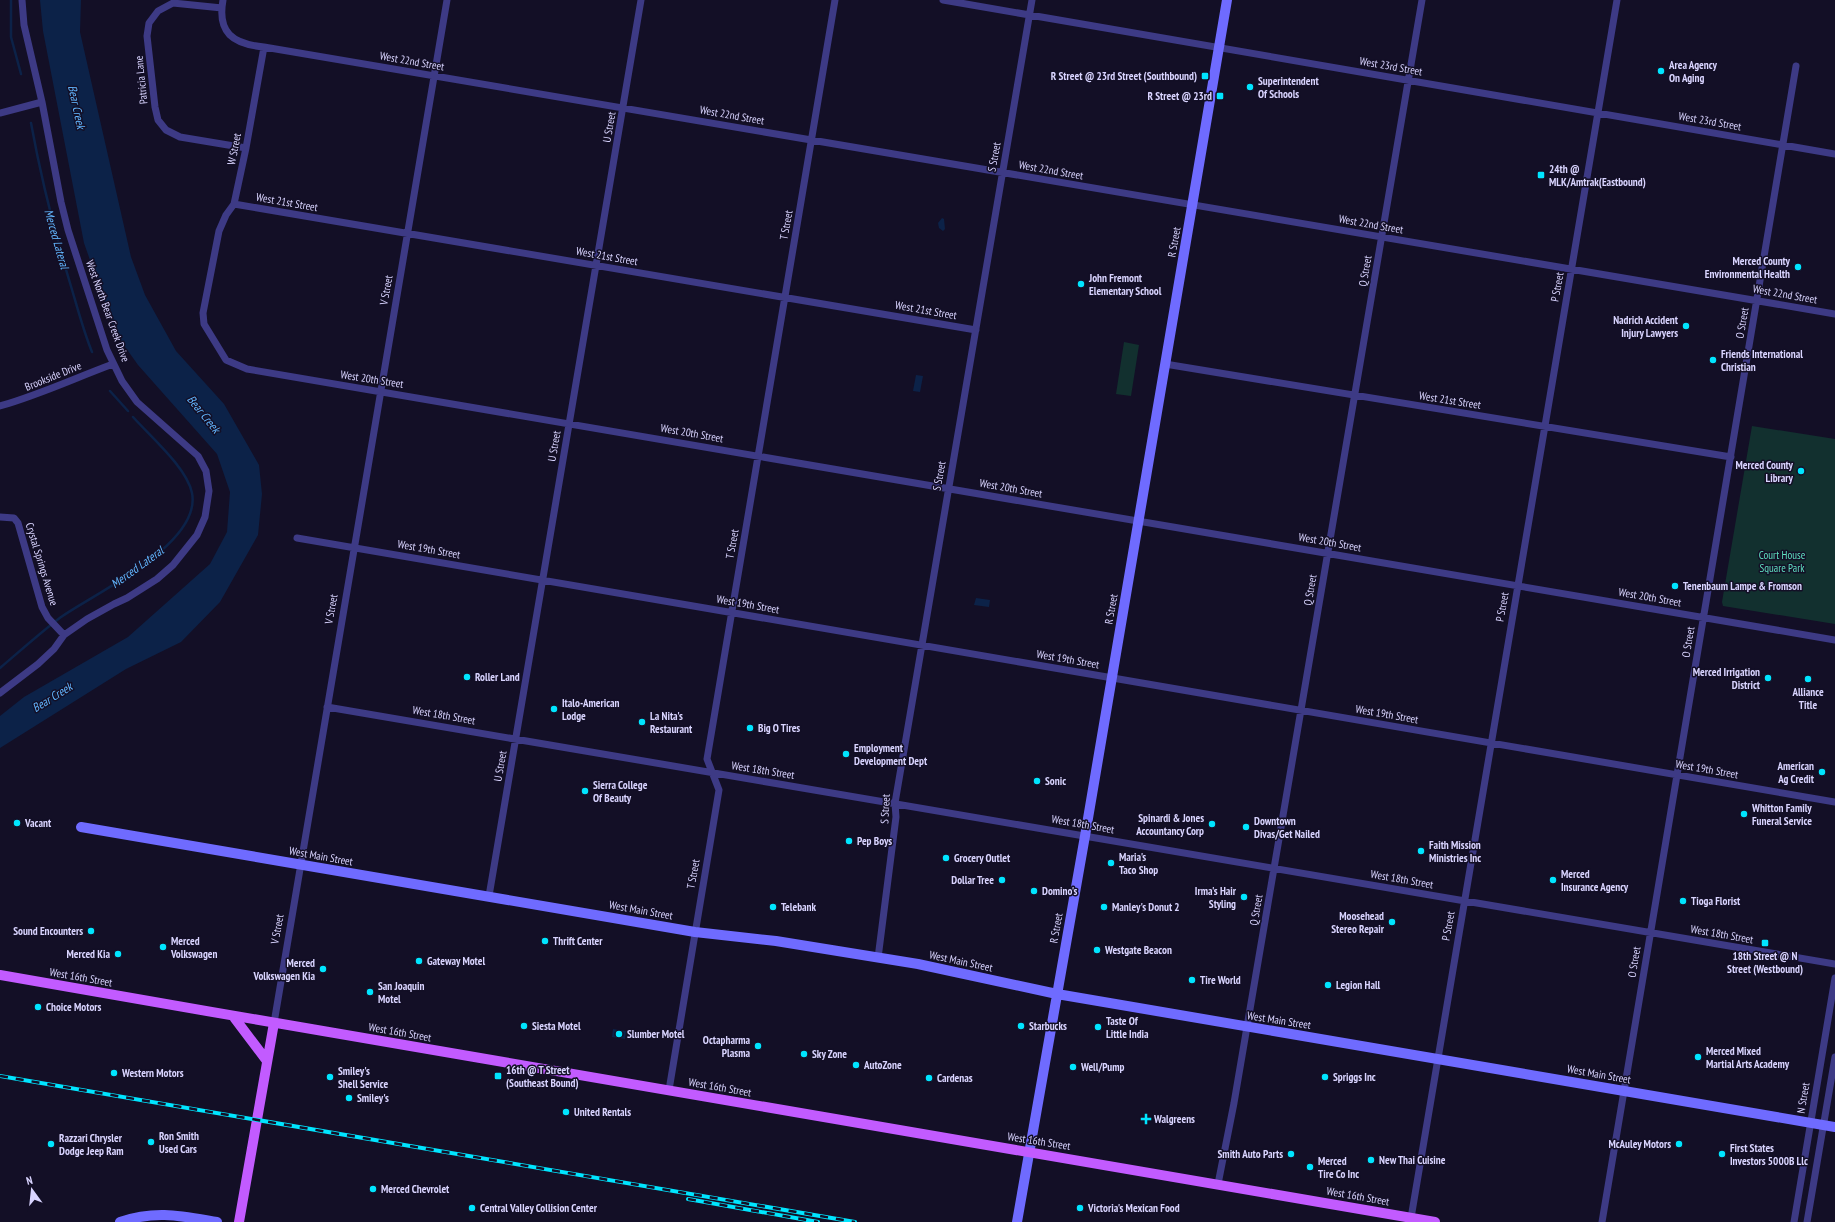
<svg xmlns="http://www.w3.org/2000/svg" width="1835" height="1222" viewBox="0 0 1835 1222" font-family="'PT Sans Narrow',sans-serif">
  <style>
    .green { fill: #12302f }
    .water { fill: #0c2248 }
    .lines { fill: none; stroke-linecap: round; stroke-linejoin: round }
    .stream { stroke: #0c2248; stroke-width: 2.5 }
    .street { stroke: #3d3a85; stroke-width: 7 }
    .secondary { stroke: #6f6bff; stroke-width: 10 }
    .primary { stroke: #c25bff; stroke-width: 10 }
    .rail-casing { stroke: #00e5ff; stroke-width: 4 }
    .rail { stroke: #130f26; stroke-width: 2.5; stroke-dasharray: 8; stroke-linecap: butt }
    .poi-dot { fill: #00e5ff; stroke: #130f26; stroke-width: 1.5 }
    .labels { text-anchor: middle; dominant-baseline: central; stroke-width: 3; stroke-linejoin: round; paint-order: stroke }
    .street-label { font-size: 11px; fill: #d9d4ff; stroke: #130f26 }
    .poi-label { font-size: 11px; font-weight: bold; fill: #d9d4ff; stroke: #130f26; text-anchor: start }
    .park-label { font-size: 11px; fill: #5fe0c0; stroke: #130f26 }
    .water-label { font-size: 12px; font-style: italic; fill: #62b6ff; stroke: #130f26 }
  </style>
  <rect width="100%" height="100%" fill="#130f26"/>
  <path class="green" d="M1124 342 1139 345 1131 396 1116 394Z
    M1752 426 1835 439V624L1723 606 1722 602Z"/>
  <path class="water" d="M40 0H81L80 32 131 257 145 295 176 351 224 404 259 465 262 494 258 535 220 602 181 642 126 669 0 748V716L24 697 128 637 210 564 227 532 230 492 217 454 138 365 116 334 84 243 43 31Z
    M942 218 944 219 945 229 943 231 939 228 938 223Z
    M916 375 923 376 920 392 913 391Z
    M976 598 990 600 989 607 974 605Z
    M613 1029 626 1031 625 1039 612 1037Z"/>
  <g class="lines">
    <path class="stream" d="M11 0V37L21 74
      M31 123C41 178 54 230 70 283 77 306 83 330 92 352
      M110 391 128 411
      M0 668C20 651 40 633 61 617 95 593 202 544 192 493 187 468 151 437 133 417"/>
    <path class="street" d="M223 0C217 33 233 44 264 47L246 148 234 204 226 215 219 231 203 313 204 324 226 360 247 369 1835 640
      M943 0 1835 154
      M222 8 173 3 158 11 149 23 147 36 155 107 158 120 166 130 180 137 246 148
      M264 47 1835 314
      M0 113 42 102
      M234 204 976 330
      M1165 364 1731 457
      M0 406C39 395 75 378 113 364
      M0 517 14 518 18 523 42 607 48 618 64 635
      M297 538 1835 802
      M0 693 38 664 54 649 64 635 87 619 114 604 127 598 157 579 173 565 197 535 205 517 209 491 206 471 198 456 137 402 122 381 107 350 68 230 61 202 42 102 24 25 22 0
      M327 707 1835 964
      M489 896 641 0
      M878 958 896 817 895 803 1032 0
      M274 1023 447 0
      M669 1090 719 790 707 759 835 0
      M1218 1184 1234 1103 1422 0
      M1411 1218 1617 0
      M1602 1222 1796 66
      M1794 1222 1835 978
      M1807 1222 1835 1057"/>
    <path class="secondary" d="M81 827 695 932 776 941 918 964 1057 994 1835 1127
      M120 1222C156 1210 181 1216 217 1222
      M1017 1222 1085 836 1227 0"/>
    <path class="primary" d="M0 975C478 1059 957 1137 1435 1222
      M233 1016 267 1061
      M239 1222 274 1023"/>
    <defs>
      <path id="rail" d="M0 1076 855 1222
        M688 1199 818 1222"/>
    </defs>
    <use href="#rail" class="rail-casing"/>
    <use href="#rail" class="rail"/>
  </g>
  <g class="poi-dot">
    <circle cx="1661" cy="71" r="4"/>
    <rect x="1201" y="72" width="8" height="8" rx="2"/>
    <circle cx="1250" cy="87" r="4"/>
    <rect x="1216" y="92" width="8" height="8" rx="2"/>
    <rect x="1537" y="171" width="8" height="8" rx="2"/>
    <circle cx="1798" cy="267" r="4"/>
    <circle cx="1081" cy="284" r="4"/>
    <circle cx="1686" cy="326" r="4"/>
    <circle cx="1713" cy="360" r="4"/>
    <circle cx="1801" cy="471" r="4"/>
    <circle cx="1675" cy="586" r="4"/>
    <circle cx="467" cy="677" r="4"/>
    <circle cx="1768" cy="678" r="4"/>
    <circle cx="1808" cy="679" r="4"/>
    <circle cx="554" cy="709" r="4"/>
    <circle cx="642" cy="722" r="4"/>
    <circle cx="750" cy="728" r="4"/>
    <circle cx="846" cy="754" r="4"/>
    <circle cx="1822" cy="772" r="4"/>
    <circle cx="1037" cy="781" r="4"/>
    <circle cx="585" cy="791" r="4"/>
    <circle cx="1744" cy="814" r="4"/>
    <circle cx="17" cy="823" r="4"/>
    <circle cx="1212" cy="824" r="4"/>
    <circle cx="1246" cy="827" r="4"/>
    <circle cx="849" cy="841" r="4"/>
    <circle cx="1421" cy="851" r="4"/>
    <circle cx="946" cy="858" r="4"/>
    <circle cx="1111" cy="863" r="4"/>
    <circle cx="1002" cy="880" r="4"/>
    <circle cx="1553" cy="880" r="4"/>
    <circle cx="1034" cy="891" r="4"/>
    <circle cx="1244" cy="897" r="4"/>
    <circle cx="1683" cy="901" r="4"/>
    <circle cx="773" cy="907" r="4"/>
    <circle cx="1104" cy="907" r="4"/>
    <circle cx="1392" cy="922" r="4"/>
    <circle cx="91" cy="931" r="4"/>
    <circle cx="545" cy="941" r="4"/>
    <rect x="1761" y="939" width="8" height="8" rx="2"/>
    <circle cx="163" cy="947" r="4"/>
    <circle cx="1097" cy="950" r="4"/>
    <circle cx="118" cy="954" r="4"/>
    <circle cx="419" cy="961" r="4"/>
    <circle cx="323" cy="969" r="4"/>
    <circle cx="1192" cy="980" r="4"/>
    <circle cx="1328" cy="985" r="4"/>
    <circle cx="370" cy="992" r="4"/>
    <circle cx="38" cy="1007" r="4"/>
    <circle cx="524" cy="1026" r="4"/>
    <circle cx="1021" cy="1026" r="4"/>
    <circle cx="1098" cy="1027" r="4"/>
    <circle cx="619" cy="1034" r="4"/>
    <circle cx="758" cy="1046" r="4"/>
    <circle cx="804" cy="1054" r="4"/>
    <circle cx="1698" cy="1057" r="4"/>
    <circle cx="856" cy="1065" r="4"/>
    <circle cx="1073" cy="1067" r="4"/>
    <circle cx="114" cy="1073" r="4"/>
    <rect x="494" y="1072" width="8" height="8" rx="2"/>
    <circle cx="330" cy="1077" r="4"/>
    <circle cx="1325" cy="1077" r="4"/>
    <circle cx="929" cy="1078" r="4"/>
    <circle cx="349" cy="1098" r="4"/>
    <circle cx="566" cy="1112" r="4"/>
    <path d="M1144 1113h4v4h4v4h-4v4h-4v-4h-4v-4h4z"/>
    <circle cx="151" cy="1142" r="4"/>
    <circle cx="51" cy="1144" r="4"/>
    <circle cx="1679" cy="1144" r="4"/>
    <circle cx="1291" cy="1154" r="4"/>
    <circle cx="1722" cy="1154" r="4"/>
    <circle cx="1371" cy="1160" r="4"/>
    <circle cx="1310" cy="1167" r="4"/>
    <circle cx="373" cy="1189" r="4"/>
    <circle cx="472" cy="1208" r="4"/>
    <circle cx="1080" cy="1208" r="4"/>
  </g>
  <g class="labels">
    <g class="street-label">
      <text transform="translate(412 61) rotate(10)">West 22nd Street</text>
      <text transform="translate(1391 66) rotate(10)">West 23rd Street</text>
      <text transform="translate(141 80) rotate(-96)">Patricia Lane</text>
      <text transform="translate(732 115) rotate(10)">West 22nd Street</text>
      <text transform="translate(1710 121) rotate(10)">West 23rd Street</text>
      <text transform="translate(609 127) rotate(-80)">U Street</text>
      <text transform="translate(234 149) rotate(-79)">W Street</text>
      <text transform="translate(994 157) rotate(-80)">S Street</text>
      <text transform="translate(1051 170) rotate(10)">West 22nd Street</text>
      <text transform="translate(287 202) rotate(10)">West 21st Street</text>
      <text transform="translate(1371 224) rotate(10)">West 22nd Street</text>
      <text transform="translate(786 225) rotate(-80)">T Street</text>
      <text transform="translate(1174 242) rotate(-80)">R Street</text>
      <text transform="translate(607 256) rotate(10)">West 21st Street</text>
      <text transform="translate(1365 271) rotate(-80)">Q Street</text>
      <text transform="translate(1557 287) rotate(-80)">P Street</text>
      <text transform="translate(386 290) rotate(-80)">V Street</text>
      <text transform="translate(1785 294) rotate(10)">West 22nd Street</text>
      <text transform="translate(926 310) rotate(10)">West 21st Street</text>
      <text transform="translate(108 311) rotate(70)">West North Bear Creek Drive</text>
      <text transform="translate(1742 323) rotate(-80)">O Street</text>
      <text transform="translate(53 376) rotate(-22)">Brookside Drive</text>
      <text transform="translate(372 379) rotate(9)">West 20th Street</text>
      <text transform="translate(1450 400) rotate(9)">West 21st Street</text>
      <text transform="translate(692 433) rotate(10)">West 20th Street</text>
      <text transform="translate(554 446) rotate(-80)">U Street</text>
      <text transform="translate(939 476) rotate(-80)">S Street</text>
      <text transform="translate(1011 488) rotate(10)">West 20th Street</text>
      <text transform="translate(1330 542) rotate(10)">West 20th Street</text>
      <text transform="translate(732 544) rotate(-80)">T Street</text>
      <text transform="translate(429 549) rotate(10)">West 19th Street</text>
      <text transform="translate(42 564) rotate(73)">Crystal Springs Avenue</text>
      <text transform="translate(1310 590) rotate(-80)">Q Street</text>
      <text transform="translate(1650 597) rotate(10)">West 20th Street</text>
      <text transform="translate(748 604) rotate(10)">West 19th Street</text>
      <text transform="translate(1502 607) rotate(-80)">P Street</text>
      <text transform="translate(331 609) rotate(-80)">V Street</text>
      <text transform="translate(1111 609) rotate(-80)">R Street</text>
      <text transform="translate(1688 642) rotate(-81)">O Street</text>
      <text transform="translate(1068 659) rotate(10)">West 19th Street</text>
      <text transform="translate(1387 714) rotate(10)">West 19th Street</text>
      <text transform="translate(444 715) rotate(10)">West 18th Street</text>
      <text transform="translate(500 766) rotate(-80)">U Street</text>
      <text transform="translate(1707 769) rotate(10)">West 19th Street</text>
      <text transform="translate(763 770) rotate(9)">West 18th Street</text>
      <text transform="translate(885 809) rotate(-87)">S Street</text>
      <text transform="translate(1083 824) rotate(10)">West 18th Street</text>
      <text transform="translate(321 856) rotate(10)">West Main Street</text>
      <text transform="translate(693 874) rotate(-80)">T Street</text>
      <text transform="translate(1402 879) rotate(10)">West 18th Street</text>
      <text transform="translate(641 910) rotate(10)">West Main Street</text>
      <text transform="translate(1256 910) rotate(-80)">Q Street</text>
      <text transform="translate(1448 926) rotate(-80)">P Street</text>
      <text transform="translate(1056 928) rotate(-80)">R Street</text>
      <text transform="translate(277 929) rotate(-80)">V Street</text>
      <text transform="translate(1722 934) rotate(10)">West 18th Street</text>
      <text transform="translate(961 961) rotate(12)">West Main Street</text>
      <text transform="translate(1634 962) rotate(-81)">O Street</text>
      <text transform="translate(81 977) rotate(10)">West 16th Street</text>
      <text transform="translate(1279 1020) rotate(9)">West Main Street</text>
      <text transform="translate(400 1032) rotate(10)">West 16th Street</text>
      <text transform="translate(1599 1074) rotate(10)">West Main Street</text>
      <text transform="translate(720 1087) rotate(10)">West 16th Street</text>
      <text transform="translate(1803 1098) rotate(-81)">N Street</text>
      <text transform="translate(1039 1141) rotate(9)">West 16th Street</text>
      <text transform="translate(1358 1196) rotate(10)">West 16th Street</text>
    </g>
    <g class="poi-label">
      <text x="1669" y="65">Area Agency<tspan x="1669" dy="13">On Aging</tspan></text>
      <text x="1197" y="76" text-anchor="end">R Street @ 23rd Street (Southbound)</text>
      <text x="1258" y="81">Superintendent<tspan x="1258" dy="13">Of Schools</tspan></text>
      <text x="1212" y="96" text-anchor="end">R Street @ 23rd</text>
      <text x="1549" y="169">24th @<tspan x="1549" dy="13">MLK/Amtrak(Eastbound)</tspan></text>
      <text x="1790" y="261" text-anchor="end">Merced County<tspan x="1790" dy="13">Environmental Health</tspan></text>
      <text x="1089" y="278">John Fremont<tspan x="1089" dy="13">Elementary School</tspan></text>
      <text x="1678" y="320" text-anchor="end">Nadrich Accident<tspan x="1678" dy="13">Injury Lawyers</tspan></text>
      <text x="1721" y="354">Friends International<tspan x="1721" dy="13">Christian</tspan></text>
      <text x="1793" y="465" text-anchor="end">Merced County<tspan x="1793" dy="13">Library</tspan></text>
      <text x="1683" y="586">Tenenbaum Lampe &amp; Fromson</text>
      <text x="1760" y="672" text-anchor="end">Merced Irrigation<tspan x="1760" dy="13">District</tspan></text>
      <text x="475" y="677">Roller Land</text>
      <text x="1808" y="692" text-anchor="middle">Alliance<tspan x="1808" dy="13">Title</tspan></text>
      <text x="562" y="703">Italo-American<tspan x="562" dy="13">Lodge</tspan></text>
      <text x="650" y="716">La Nita's<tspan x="650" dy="13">Restaurant</tspan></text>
      <text x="758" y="728">Big O Tires</text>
      <text x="854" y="748">Employment<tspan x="854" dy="13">Development Dept</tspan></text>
      <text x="1814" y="766" text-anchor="end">American<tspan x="1814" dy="13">Ag Credit</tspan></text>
      <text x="1045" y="781">Sonic</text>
      <text x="593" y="785">Sierra College<tspan x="593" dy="13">Of Beauty</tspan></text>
      <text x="1752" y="808">Whitton Family<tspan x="1752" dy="13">Funeral Service</tspan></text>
      <text x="1204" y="818" text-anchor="end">Spinardi &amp; Jones<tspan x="1204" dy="13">Accountancy Corp</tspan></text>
      <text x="1254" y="821">Downtown<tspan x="1254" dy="13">Divas/Get Nailed</tspan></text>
      <text x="25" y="823">Vacant</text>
      <text x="857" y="841">Pep Boys</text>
      <text x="1429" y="845">Faith Mission<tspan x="1429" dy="13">Ministries Inc</tspan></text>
      <text x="1119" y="857">Maria's<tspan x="1119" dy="13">Taco Shop</tspan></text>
      <text x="954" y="858">Grocery Outlet</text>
      <text x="1561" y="874">Merced<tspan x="1561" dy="13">Insurance Agency</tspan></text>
      <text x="994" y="880" text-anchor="end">Dollar Tree</text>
      <text x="1042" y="891">Domino's</text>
      <text x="1236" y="891" text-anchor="end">Irma's Hair<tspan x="1236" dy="13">Styling</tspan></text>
      <text x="1691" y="901">Tioga Florist</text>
      <text x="781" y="907">Telebank</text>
      <text x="1112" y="907">Manley's Donut 2</text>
      <text x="1384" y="916" text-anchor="end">Moosehead<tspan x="1384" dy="13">Stereo Repair</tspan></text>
      <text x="83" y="931" text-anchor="end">Sound Encounters</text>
      <text x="171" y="941">Merced<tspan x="171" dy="13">Volkswagen</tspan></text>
      <text x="553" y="941">Thrift Center</text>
      <text x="1105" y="950">Westgate Beacon</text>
      <text x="110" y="954" text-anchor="end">Merced Kia</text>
      <text x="1765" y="956" text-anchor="middle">18th Street @ N<tspan x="1765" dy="13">Street (Westbound)</tspan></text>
      <text x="427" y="961">Gateway Motel</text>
      <text x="315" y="963" text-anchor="end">Merced<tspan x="315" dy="13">Volkswagen Kia</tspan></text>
      <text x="1200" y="980">Tire World</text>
      <text x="1336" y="985">Legion Hall</text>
      <text x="378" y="986">San Joaquin<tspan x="378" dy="13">Motel</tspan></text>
      <text x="46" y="1007">Choice Motors</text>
      <text x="1106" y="1021">Taste Of<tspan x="1106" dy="13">Little India</tspan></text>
      <text x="532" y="1026">Siesta Motel</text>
      <text x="1029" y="1026">Starbucks</text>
      <text x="627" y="1034">Slumber Motel</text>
      <text x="750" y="1040" text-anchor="end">Octapharma<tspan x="750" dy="13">Plasma</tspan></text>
      <text x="1706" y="1051">Merced Mixed<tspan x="1706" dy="13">Martial Arts Academy</tspan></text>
      <text x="812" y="1054">Sky Zone</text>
      <text x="864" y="1065">AutoZone</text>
      <text x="1081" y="1067">Well/Pump</text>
      <text x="506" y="1070">16th @ T Street<tspan x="506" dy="13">(Southeast Bound)</tspan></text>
      <text x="338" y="1071">Smiley's<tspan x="338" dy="13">Shell Service</tspan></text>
      <text x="122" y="1073">Western Motors</text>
      <text x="1333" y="1077">Spriggs Inc</text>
      <text x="937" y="1078">Cardenas</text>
      <text x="357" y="1098">Smiley's</text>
      <text x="574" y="1112">United Rentals</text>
      <text x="1154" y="1119">Walgreens</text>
      <text x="159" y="1136">Ron Smith<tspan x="159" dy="13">Used Cars</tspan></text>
      <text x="59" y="1138">Razzari Chrysler<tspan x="59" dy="13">Dodge Jeep Ram</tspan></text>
      <text x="1671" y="1144" text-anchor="end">McAuley Motors</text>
      <text x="1730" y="1148">First States<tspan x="1730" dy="13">Investors 5000B Llc</tspan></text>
      <text x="1283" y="1154" text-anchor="end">Smith Auto Parts</text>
      <text x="1379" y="1160">New Thai Cuisine</text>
      <text x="1318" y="1161">Merced<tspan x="1318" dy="13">Tire Co Inc</tspan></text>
      <text x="381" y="1189">Merced Chevrolet</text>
      <text x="480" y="1208">Central Valley Collision Center</text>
      <text x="1088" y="1208">Victoria's Mexican Food</text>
    </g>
    <g class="park-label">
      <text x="1782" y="555">Court House<tspan x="1782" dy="13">Square Park</tspan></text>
    </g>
    <g class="water-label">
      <text transform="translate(77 107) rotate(78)">Bear Creek</text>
      <text transform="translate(57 239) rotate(74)">Merced Lateral</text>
      <text transform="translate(204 414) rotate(51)">Bear Creek</text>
      <text transform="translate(137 567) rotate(-36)">Merced Lateral</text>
      <text transform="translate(52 697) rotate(-32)">Bear Creek</text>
    </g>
  </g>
  <g transform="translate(32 1190) rotate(345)" stroke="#130f26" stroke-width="3" paint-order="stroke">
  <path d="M0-3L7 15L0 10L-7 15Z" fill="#d9d4ff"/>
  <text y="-6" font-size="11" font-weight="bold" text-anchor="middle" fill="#d9d4ff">N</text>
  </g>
</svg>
